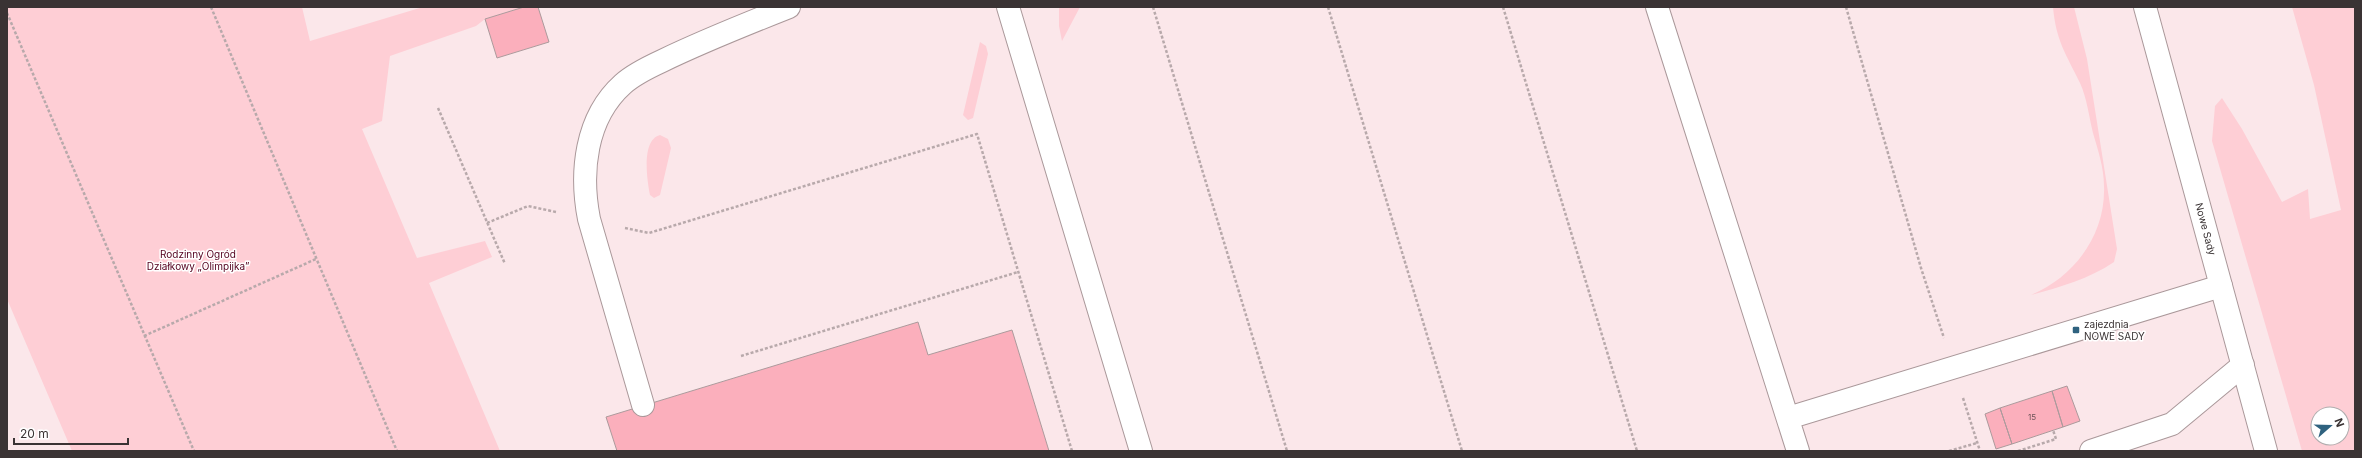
<svg xmlns="http://www.w3.org/2000/svg" width="2362" height="458" viewBox="0 0 2362 458" font-family="Inter,sans-serif">
  <style>
    .green { fill: #feced5; fill-rule: evenodd }
    .building { fill: #fbafbc; stroke: #ac9a9c }
    .lines { fill: none; stroke-linecap: round; stroke-linejoin: round }
    .service-casing { stroke: #aa989a; stroke-width: 24 }
    .minor-casing { stroke: #aa989a; stroke-width: 24 }
    .path { stroke: #b8a9ab; stroke-width: 2.5; stroke-dasharray: 3 2; stroke-linecap: butt }
    .service { stroke: #fff; stroke-width: 22 }
    .minor { stroke: #fff; stroke-width: 22 }
    .poi-dot { fill: #2f627f; stroke: #fff; stroke-width: 1.5 }
    .labels { text-anchor: middle; dominant-baseline: central; stroke-width: 3; stroke-linejoin: round; paint-order: stroke }
    .number-label { font-size: 8px; fill: #6a5256 }
    .street-label { font-size: 10px; fill: #3a3334; stroke: #fff }
    .park-label { font-size: 10px; fill: #53001e; stroke: #fff }
    .poi-label { font-size: 10px; fill: #3a3334; stroke: #fff; text-anchor: start }
  </style>
  <rect width="100%" height="100%" fill="#fbe7ea"/>
  <path class="green" d="M7 7H302L310 41 423 7H524L485 19 476 26 390 56 382 121 362 129 417 258 485 241 492 257 429 283 500 451H72L7 299Z
    M1059 7H1080L1062 41 1059 26Z
    M2053 7H2074L2087 59 2117 249 2114 262C2089 279 2060 287 2031 295 2074 277 2106 235 2104 186 2104 168 2098 150 2093 133 2089 117 2087 98 2080 83 2066 54 2056 41 2053 7Z
    M2292 7H2355V451H2302L2212 141 2215 106 2222 98 2242 129 2282 202 2308 189 2310 219 2341 210 2314 85ZM2318 414H2342V438H2318Z
    M980 42 986 46 988 54 973 118 968 120 963 115Z
    M660 135 668 139 671 148 660 195 654 198 650 195C647 180 641 140 660 135Z"/>
  <path class="building" d="M524 7H538L549 42 497 58 485 19Z
    M918 322 928 355 1012 330 1049 451H617L606 417Z
    M2067 386 2080 421 2063 427 2052 391Z
    M2052 391 2063 427 2012 444 2000 408Z
    M2000 408 2012 444 1996 449 1985 414Z"/>
  <g class="lines">
    <defs>
      <path id="service" d="M1008 7 1141 451
        M1657 7 1798 451
        M643 405 589 219C580 173 585 118 623 84 634 74 649 67 662 61 703 41 746 24 789 7
        M1788 418 2221 286
        M2091 451 2172 424 2243 365"/>
      <path id="minor" d="M2145 7 2266 451"/>
    </defs>
    <use href="#service" class="service-casing"/>
    <use href="#minor" class="minor-casing"/>
    <path class="path" d="M211 7 397 451
      M1153 7 1287 451
      M1328 7 1462 451
      M1503 7 1637 451
      M1846 7 1921 268 1944 338
      M7 13 194 451
      M438 108 505 264
      M487 223 528 206 556 212
      M625 228 649 233 977 134 1072 451
      M144 336 316 259
      M741 356 1018 272
      M1963 398 1980 451
      M1949 451 1977 443
      M2018 451 2056 439 2053 430"/>
    <use href="#service" class="service"/>
    <use href="#minor" class="minor"/>
  </g>
  <rect class="poi-dot" x="2072" y="326" width="8" height="8" rx="2"/>
  <g class="labels">
    <g class="number-label">
      <text x="2032" y="417">15</text>
    </g>
    <g class="street-label">
      <text transform="translate(2206 229) rotate(75)">Nowe Sady</text>
    </g>
    <g class="park-label">
      <text x="198" y="254">Rodzinny Ogród<tspan x="198" dy="12">Działkowy „Olimpijka”</tspan></text>
    </g>
    <g class="poi-label">
      <text x="2084" y="324">zajezdnia<tspan x="2084" dy="12">NOWE SADY</tspan></text>
    </g>
  </g>
  <rect width="2362" height="458" fill="none" stroke="#3a3334" stroke-width="16"/>
  <g transform="translate(2330 426) rotate(70)"><circle r="19" fill="#ffffff" stroke="#b0adae"/>
  <path d="M0-3L7 15L0 10L-7 15Z" fill="#2f627f"/>
  <text y="-6" font-size="11" font-weight="bold" text-anchor="middle" fill="#3a3334">N</text>
  </g>
  <path d="M14 438v6h114v-6" fill="none" stroke="#3a3334" stroke-width="2"/>
  <text x="20" y="438" font-size="12" fill="#3a3334" stroke="#ffffff" stroke-width="3" paint-order="stroke">20 m</text>
</svg>
